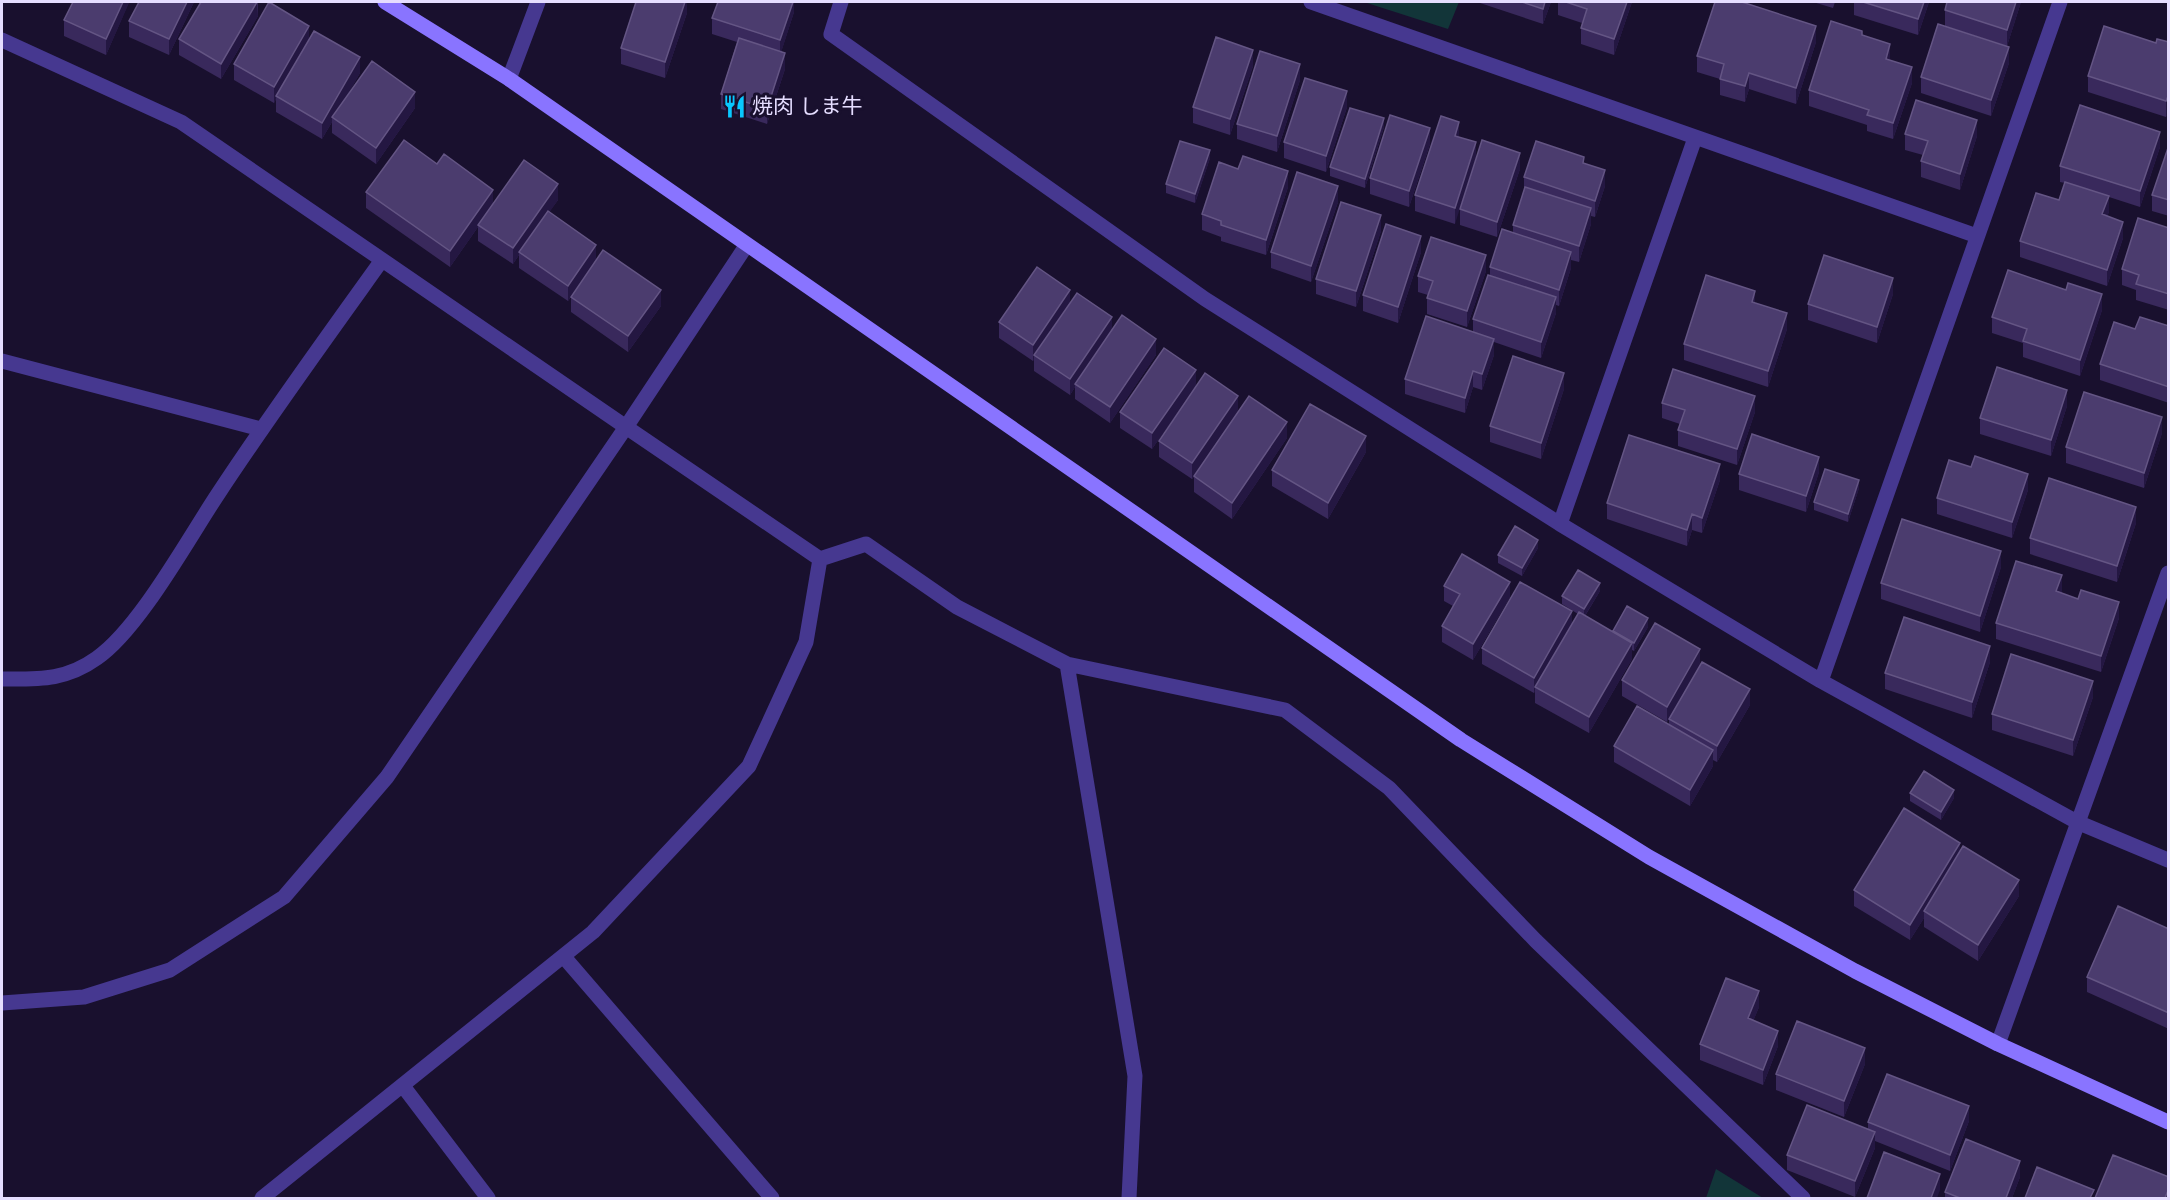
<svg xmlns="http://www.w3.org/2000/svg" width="2170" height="1200" viewBox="0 0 2170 1200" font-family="'Fira Sans','Noto Sans JP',sans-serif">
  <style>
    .green { fill: #123539 }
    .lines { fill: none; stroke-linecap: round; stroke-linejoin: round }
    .street { stroke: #463890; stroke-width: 15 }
    .secondary { stroke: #8974ff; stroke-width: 15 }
    .wall { fill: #39295c }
    .shaded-wall { fill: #241742 }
    .building { fill: #4b3c6e; stroke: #645584; stroke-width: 1.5 }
    .labels { text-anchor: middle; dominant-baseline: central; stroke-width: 6; stroke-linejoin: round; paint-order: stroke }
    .poi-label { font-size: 21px; fill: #e5ddff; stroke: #19102e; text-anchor: start }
  </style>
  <rect width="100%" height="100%" fill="#19102e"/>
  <path class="green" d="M1364 2H1459L1448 29Z
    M1716 1169 1763 1198H1706Z"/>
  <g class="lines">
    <path class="street" d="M841 2 831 34 1205 299 1560 524 1821 681 2077 822 2168 860
      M1311 2 1977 236
      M2 40 181 122 626 427 746 246
      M509 79 538 2
      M2 361 261 429
      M1560 524 1695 138
      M1067 664 1135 1076 1129 1198
      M2 679C38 679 65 681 97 658 139 629 188 539 218 494 270 415 326 338 382 260
      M1821 681 2060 2
      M564 957 772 1198
      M2 1003 84 997 170 970 284 897 387 777 626 427 820 559
      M1998 1044 2168 573
      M403 1086 488 1198
      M262 1198 593 932 749 766 806 642 820 559 866 544 957 607 1067 664 1285 710 1389 788 1536 941 1803 1198"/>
    <path class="secondary" d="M385 2 509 79 1461 740 1649 857 1855 971 1998 1044 2168 1122"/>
  </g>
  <path class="wall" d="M129 2 106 55 64 36V20Z
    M139 2H194L169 55 129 37V21Z
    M258 2V16L221 79 179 55V39Z
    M687 2V13L665 78 621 64V48Z
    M794 2V12L781 52 785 69 767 124 721 109V94L737 42 712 34V18Z
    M1477 2H1551L1543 24Z
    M1558 2H1632L1614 55 1581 44V28L1582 23 1558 15Z
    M1813 2H1835L1833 8Z
    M1854 2H1929L1918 35 1854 15Z
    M2021 2 2007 46 1945 26V10Z
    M1862 35 1890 60 1912 83 1893 139 1867 131V125L1809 106V90Z
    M309 39 360 73 346 97 415 108 376 164 332 133V122L322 139 276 112V99L274 103 234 80V64Z
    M1816 42 1796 104 1749 89 1745 102 1720 95V79L1697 72V56Z
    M2169 42V110L2166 117 2088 92V76L2156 43Z
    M2009 63 1991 116 1921 93V77Z
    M1253 66 1230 135 1193 123V107Z
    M1300 80 1277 152 1237 139V124Z
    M1347 107 1326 172 1284 158V142Z
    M1384 127 1365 188 1330 176V167Z
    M1905 134 1977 136 1960 190 1921 177V161L1923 155 1905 150Z
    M1459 137 1455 224 1415 211V195Z
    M1430 144 1409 207 1370 194V178Z
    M2169 145V216L2152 211V195Z
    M2160 147 2140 207 2109 197V212L2107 216 2123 238 2107 286 2020 257V241L2059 200 2065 183 2060 182V166Z
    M1210 158 1195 203 1166 193V184Z
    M1584 163 1605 186 1595 217 1591 216V224L1579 262 1571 260V268L1559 306 1556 305V313L1541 358 1494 342V355L1482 390 1473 387 1465 413 1405 394V379L1473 332V319L1490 276V267L1513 233V225L1524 190V177Z
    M1238 169 1288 187 1266 255 1221 241V237L1202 230V214Z
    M1520 169 1497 237 1460 225V209Z
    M366 192 493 204 558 200 549 212 596 261 661 306 628 352 571 312V297L568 301 519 268V255L513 264 478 241V227L450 267 366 208Z
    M1338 202 1311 282 1271 268V252Z
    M2169 228V310L2136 300V290L2122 285V269Z
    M1381 231 1356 307 1316 294V279Z
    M1421 252 1398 323 1363 311V295Z
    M1486 271 1467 327 1427 314V298L1428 295 1418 292V276Z
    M2066 290 2102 310 2080 376 2023 357V343L1992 333V317Z
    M1893 294 1877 343 1808 320V304Z
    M1070 303 1112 330 1156 355 1110 423 1075 399V387L1070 395 1034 371V359L1033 361 999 338V322Z
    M1755 303 1787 329 1768 387 1684 360V344Z
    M2169 326V403L2100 380V364Z
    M1196 386 1152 449 1120 428V412Z
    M1564 389 1541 459 1490 442V426Z
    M1662 403 1755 412 1737 465 1678 446V430L1680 424 1662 418Z
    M2067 406 2051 456 1980 434V418Z
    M1238 411 1287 438 1232 519 1194 492V477L1192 479 1159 457V441Z
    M2162 433 2144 488 2066 463V447Z
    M1366 452 1328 519 1272 486V470Z
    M1971 467 2028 490 2012 538 1937 514V498Z
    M1819 472 1806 512 1739 490V474Z
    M1720 480 1702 533 1692 530 1687 546 1607 519V503Z
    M1859 488 1848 522 1814 510V502Z
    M2136 523 2117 582 2030 554V538Z
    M1538 548 1522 576 1498 563V555Z
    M2001 567 1980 632 1881 599V583Z
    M1444 586 1510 597 1473 660 1442 642V626L1453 606 1444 601Z
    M1600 591 1585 616 1613 632V631L1648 627 1634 651 1632 650V659L1589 733 1535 703V691L1534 693 1482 664V648L1572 624 1578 614 1562 604V596Z
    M2062 591 2061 593 2078 599 2119 618 2101 672 1996 639V623Z
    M1990 662 1972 718 1885 689V673Z
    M1700 665 1750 705 1717 762 1713 760V766L1690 806 1614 762V746L1669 725V719L1667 722 1622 696V680Z
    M2093 697 2073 756 1992 730V714Z
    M1910 793 1954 798 1941 820 1910 801Z
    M1960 851 2019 896 1978 961 1924 927V918L1910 940 1854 906V890Z
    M2169 929V1029L2087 992V977Z
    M1759 1007 1753 1021 1778 1046 1763 1085 1700 1060V1044Z
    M1865 1064 1844 1117 1776 1090V1074Z
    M1969 1121 1950 1171 1875 1141V1148L1855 1197 1787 1170V1155L1868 1129V1122Z
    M2020 1177 2012 1198H1945V1192Z"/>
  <path class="shaded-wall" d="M123 2H129V3L106 55V39Z
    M187 2H194L169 55V39Z
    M257 2 258 16 221 79V64Z
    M685 2H687V13L665 78V62Z
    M793 2H794V12L780 56V40Z
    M1545 2H1551L1543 24V9Z
    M1627 2H1632L1614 55V39Z
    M1924 2H1929L1918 35V19Z
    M2016 2H2021L2007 46V30Z
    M309 26V42L276 96V99L274 103V87Z
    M1816 26V42L1796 104V88Z
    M1890 44V60L1886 59Z
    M2009 47V63L1991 116V100Z
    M1253 50V66L1230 135V119Z
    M785 53V69L767 124V109Z
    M360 57V73L334 119 332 117V122L322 139V123Z
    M1300 64V80L1277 152V136Z
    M1912 67V83L1893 139V123Z
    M1749 73V89L1745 102V86Z
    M1347 91V107L1326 172V156Z
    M415 92V108L376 164V148Z
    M2169 94V110L2166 117V101Z
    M1384 118V127L1365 188V179Z
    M1977 120V136L1960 190V174Z
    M1459 122V137L1455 136Z
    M1430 128V144L1409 207V191Z
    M2160 132V147L2140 207V191Z
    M1476 142V158L1455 224V208Z
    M1210 150V158L1195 203V194Z
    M1520 153V169L1497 237V222Z
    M1605 170V186L1595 217V201Z
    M1288 171V187L1266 255V240Z
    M558 184V200L521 253 519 252V255L513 264V248Z
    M1338 186V202L1311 282V266Z
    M493 190V206L478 225V227L450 267V251Z
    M2109 196V212L2102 230V214Z
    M1591 208V224L1579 262V246Z
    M1381 215V231L1356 307V291Z
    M2123 222V238L2107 286V270Z
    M1421 236V252L1398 323V307Z
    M596 245V261L568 301V286Z
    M1571 252V268L1559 306V290Z
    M1486 255V271L1467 327V311Z
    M1893 278V294L1877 343V327Z
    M661 290V306L628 352V336Z
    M1070 290V306L1034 355V359L1033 361V345Z
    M1755 291V307L1752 302Z
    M2102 294V310L2080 376V360Z
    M1556 297V313L1541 358V342Z
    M1787 313V329L1768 387V371Z
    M1112 317V333L1075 384V387L1070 395V379Z
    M1156 339V355L1110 423V407Z
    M1494 339V355L1482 390V374Z
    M1196 370V386L1152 449V433Z
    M1473 371V387L1465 413V398Z
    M1564 373V389L1541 459V443Z
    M2067 390V406L2051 456V440Z
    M1238 396V412L1192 479V463Z
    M1755 396V412L1737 465V449Z
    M2162 417V433L2144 488V473Z
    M1287 422V438L1232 519V503Z
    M1366 436V452L1328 519V503Z
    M1819 457V472L1806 512V496Z
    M1720 464V480L1702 533V518Z
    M2028 474V490L2012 538V522Z
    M1859 480V488L1848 522V514Z
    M2136 507V523L2117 582V566Z
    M1692 514V530L1687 546V530Z
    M1538 540V548L1522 576V568Z
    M2001 551V567L1980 632V616Z
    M2062 575V591L2056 607V591Z
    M1510 582V597L1473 660V644Z
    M1600 583V591L1584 617V609Z
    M2119 602V618L2101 672V656Z
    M1572 611V627L1535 687V691L1534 693V678Z
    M1648 618V627L1634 651V643Z
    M1632 643V659L1589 733V717Z
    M1990 646V662L1972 718V702Z
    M1700 649V665L1667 722V707Z
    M2093 681V697L2073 756V740Z
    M1750 689V705L1717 762V746Z
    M1713 750V766L1690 806V790Z
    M1954 790V798L1941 820V812Z
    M1960 843V859L1924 911V918L1910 940V925Z
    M2019 880V896L1978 961V945Z
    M1759 991V1007L1748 1034V1018Z
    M1778 1031V1046L1763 1085V1070Z
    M1865 1048V1064L1844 1117V1101Z
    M1969 1106V1121L1950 1171V1155Z
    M1875 1132V1148L1855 1197V1181Z
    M2020 1161V1177L2012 1198H2006Z
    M1940 1174V1190L1937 1198H1931Z
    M2169 1188V1198H2165Z"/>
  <path class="building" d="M73 2H123L106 39 64 20Z
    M139 2H187L169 39 129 21Z
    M201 2H257L221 64 179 39Z
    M269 2 309 26 274 87 234 64Z
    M636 2H685L665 62 621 48Z
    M718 2H793L780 40 712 18Z
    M1522 2H1545L1543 9Z
    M1566 2H1627L1614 39 1581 28 1587 9Z
    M1715 2H1742L1816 26 1796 88 1749 73 1745 86 1720 79 1724 64 1697 56Z
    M1863 2H1924L1918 19Z
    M1947 2H2016L2007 30 1945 10Z
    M1831 21 1862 31V35L1890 44 1886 59 1912 67 1893 123 1867 115 1869 110 1809 90Z
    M1938 24 2009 47 1991 100 1921 77Z
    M2104 26 2156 43 2157 39 2169 42V94L2166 101 2088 76Z
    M314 31 360 57 322 123 276 96Z
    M1216 37 1253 50 1230 119 1193 107Z
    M739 38 785 53 767 109 721 94Z
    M1260 51 1300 64 1277 136 1237 124Z
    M372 61 415 92 376 148 332 117Z
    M1305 78 1347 91 1326 156 1284 142Z
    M1916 100 1977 120 1960 174 1921 161 1928 141 1905 134Z
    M2080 105 2160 132 2140 191 2060 166Z
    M1350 108 1384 118 1365 179 1330 167Z
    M1390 115 1430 128 1409 191 1370 178Z
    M1441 116 1459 122 1455 136 1476 142 1455 208 1415 195Z
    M404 140 437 164 444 154 493 190 450 251 366 192Z
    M1482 140 1520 153 1497 222 1460 209Z
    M1180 141 1210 150 1195 194 1166 184Z
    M1536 141 1584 157 1583 163 1605 170 1595 201 1524 177Z
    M2169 145V200L2152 195Z
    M1243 156 1288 171 1266 240 1221 225V221L1202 214 1219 162 1238 169Z
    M524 160 558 184 513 248 478 225Z
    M1297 172 1338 186 1311 266 1271 252Z
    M2065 182 2109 196 2102 214 2123 222 2107 270 2020 241 2036 193 2059 200Z
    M1525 187 1591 208 1579 246 1513 225Z
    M1341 202 1381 215 1356 291 1316 279Z
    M548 211 596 245 568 286 519 252Z
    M2138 218 2169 228V294L2136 284 2139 275 2122 269Z
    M1386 224 1421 236 1398 307 1363 295Z
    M1502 229 1571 252 1559 290 1490 267Z
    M1431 237 1486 255 1467 311 1427 298 1433 281 1418 276Z
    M603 250 661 290 628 336 571 297Z
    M1824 255 1893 278 1877 327 1808 304Z
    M1037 267 1070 290 1033 345 999 322Z
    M2008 270 2066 290 2068 283 2102 294 2080 360 2023 341 2027 329 1992 317Z
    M1488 275 1556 297 1541 342 1473 319Z
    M1706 275 1755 291 1752 302 1787 313 1768 371 1684 344Z
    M1077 293 1112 317 1070 379 1034 355Z
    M1122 315 1156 339 1110 407 1075 384Z
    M1426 316 1494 339 1482 374 1473 371 1465 398 1405 379Z
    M2140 317 2169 326V387L2100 364 2114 322 2135 329Z
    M1164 348 1196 370 1152 433 1120 412Z
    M1513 356 1564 373 1541 443 1490 426Z
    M1997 367 2067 390 2051 440 1980 418Z
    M1673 369 1755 396 1737 449 1678 430 1685 410 1662 403Z
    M1205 373 1238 396 1192 463 1159 441Z
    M2084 392 2162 417 2144 473 2066 447Z
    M1249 396 1287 422 1232 503 1194 476Z
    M1310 404 1366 436 1328 503 1272 470Z
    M1752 434 1819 457 1806 496 1739 474Z
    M1629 435 1720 464 1702 518 1692 514 1687 530 1607 503Z
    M1975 456 2028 474 2012 522 1937 498 1949 460 1971 467Z
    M1825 469 1859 480 1848 514 1814 502Z
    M2049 478 2136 507 2117 566 2030 538Z
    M1902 519 2001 551 1980 616 1881 583Z
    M1515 526 1538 540 1522 568 1498 555Z
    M1462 554 1510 582 1473 644 1442 626 1460 594 1444 586Z
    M2016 561 2062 575 2056 591 2078 599 2081 590 2119 602 2101 656 1996 623Z
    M1578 570 1600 583 1584 609 1562 596Z
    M1520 582 1572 611 1534 678 1482 648Z
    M1627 606 1648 618 1634 643 1613 631Z
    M1579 612 1632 643 1589 717 1535 687Z
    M1904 617 1990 646 1972 702 1885 673Z
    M1655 623 1700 649 1667 707 1622 680Z
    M2011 654 2093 681 2073 740 1992 714Z
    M1702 662 1750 689 1717 746 1669 719Z
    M1637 706 1713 750 1690 790 1614 746Z
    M1924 771 1954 790 1941 812 1910 793Z
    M1904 808 1960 843 1910 925 1854 890Z
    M1963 846 2019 880 1978 945 1924 911Z
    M2118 906 2169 929V1013L2087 977Z
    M1726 978 1759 991 1748 1018 1778 1031 1763 1070 1700 1044Z
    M1797 1021 1865 1048 1844 1101 1776 1074Z
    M1887 1074 1969 1106 1950 1155 1868 1122Z
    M1807 1105 1875 1132 1855 1181 1787 1155Z
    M1966 1139 2020 1161 2006 1198H1960L1945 1192Z
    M1884 1152 1940 1174 1931 1198H1867Z
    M2113 1155 2169 1177V1188L2165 1198H2095Z
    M2037 1167 2094 1190 2090 1198H2025Z"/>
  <defs>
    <symbol id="restaurant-bare" viewBox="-9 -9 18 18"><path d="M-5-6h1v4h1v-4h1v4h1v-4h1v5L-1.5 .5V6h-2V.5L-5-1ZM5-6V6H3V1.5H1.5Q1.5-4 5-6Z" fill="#09c8ff" stroke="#19102e" stroke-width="2.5" paint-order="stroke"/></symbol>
  </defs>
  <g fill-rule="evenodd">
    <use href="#restaurant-bare" x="718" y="90" width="33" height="33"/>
  </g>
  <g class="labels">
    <g class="poi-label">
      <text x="752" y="106">焼肉 しま牛</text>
    </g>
  </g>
  <rect width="2170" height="1200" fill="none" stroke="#e5ddff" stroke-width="6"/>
</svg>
